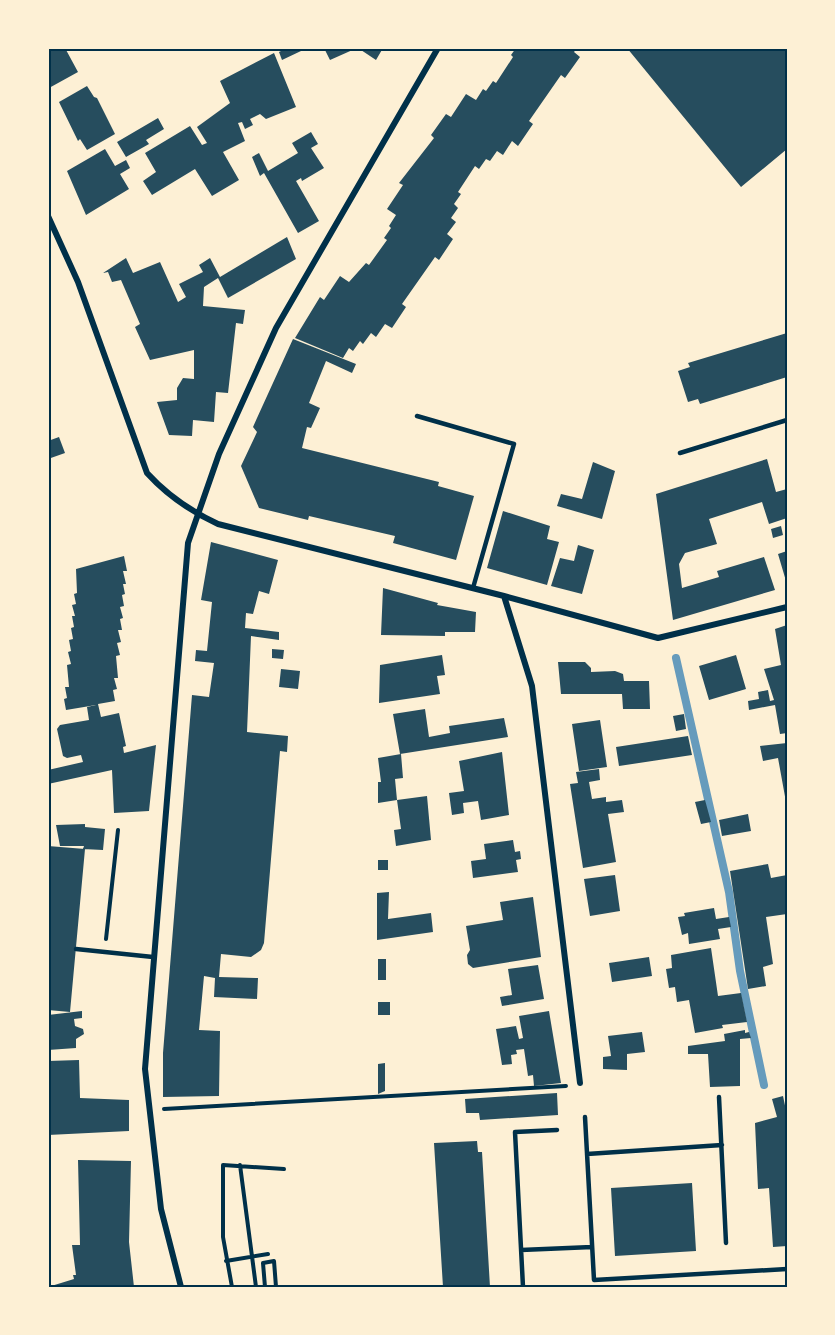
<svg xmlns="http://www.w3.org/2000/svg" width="835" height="1335" viewBox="0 0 835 1335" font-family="Commissioner,sans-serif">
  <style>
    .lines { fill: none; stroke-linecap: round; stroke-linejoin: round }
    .stream { stroke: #669bbc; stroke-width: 8 }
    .building { fill: #264d5e }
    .path { stroke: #003049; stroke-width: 4 }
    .service { stroke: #003049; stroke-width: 4.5 }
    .minor { stroke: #003049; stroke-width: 6 }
    .neatline { fill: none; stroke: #003049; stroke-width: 2 }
  </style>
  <rect width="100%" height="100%" fill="#fdf0d5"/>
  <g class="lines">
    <path class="stream" d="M676 658 729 892 740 971 764 1085"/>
  </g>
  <path class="building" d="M48 48H65L78 72 49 88Z
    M287 48H300L301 51 282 60 279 52Z
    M324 48H357L330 60Z
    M358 48H383L376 60Z
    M516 48H577L574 52 580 57 565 78 561 75 529 121 533 124 518 146 512 141 503 155 497 151 490 161 486 159 479 169 475 166 458 192 461 194 454 204 458 208 451 218 456 222 447 234 453 239 439 260 435 257 402 304 406 307 392 328 385 324 376 337 371 333 363 344 360 341 353 351 349 348 343 358 295 338 320 297 324 300 340 276 349 282 366 263 369 265 387 240 384 238 391 228 389 226 396 215 387 209 403 185 399 183 434 138 431 135 446 114 451 117 466 94 476 100 483 89 486 91 493 81 496 83 513 57 511 55Z
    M627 48H787V149L741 187Z
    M274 53 296 107 266 119 260 114 250 119 253 125 245 129 242 122 238 123 245 141 223 152 239 180 212 196 195 169 152 195 143 181 156 172 145 153 190 126 202 145 207 143 197 127 230 103 220 81Z
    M87 86 94 97 97 98 115 134 87 150 80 139 78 141 59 102Z
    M158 118 164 129 146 140 149 144 126 157 117 142Z
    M311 132 318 144 311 148 324 168 302 181 301 178 296 181 319 221 298 233 264 173 260 176 252 157 259 153 268 171 298 153 292 143Z
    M105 149 115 166 126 160 130 168 120 174 129 189 86 215 67 171Z
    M287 237 296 259 228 298 218 278 204 287 203 306 245 310 243 324 236 323 228 393 216 392 214 422 193 420 192 436 169 435 157 402 177 400V388L183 378 194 379V350L150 360 135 327 140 324 121 280 112 282 108 272 103 273 126 258 133 273 160 262 178 302 186 297 179 284 203 272 199 265 210 258 220 277Z
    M787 333V377L700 404 698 399 688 402 678 371 690 367 688 363Z
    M293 339 356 364 352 373 326 361 309 403 320 408 311 428 307 427 302 448 439 482 438 486 474 496 456 560 393 543 395 536 309 516 308 520 259 508 241 466 257 432 253 427 257 418Z
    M59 437 65 453 48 459V441Z
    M767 459 776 492 787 489V518L769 524 762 502 709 519 717 544 685 553 679 564 682 588 719 577 717 571 764 557 775 590 673 620 656 494Z
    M593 462 615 471 602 519 557 506 561 494 582 499Z
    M503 511 550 526 547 539 559 542 547 585 487 568Z
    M781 526 783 535 773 538 771 529Z
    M211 542 278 560 269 594 259 591 253 614 246 613 245 628 279 632V640L251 636 247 732 288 736 287 752 280 751 264 943 261 950 251 957 221 954 219 977 258 978 257 999 214 997 215 978 204 976 199 1030 220 1031 219 1096 163 1097V1053L192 695 209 697 214 663 195 661 196 650 207 651 212 602 201 600Z
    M578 545 594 550 582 594 551 586 560 558 574 561Z
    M787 551V581H786L778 554Z
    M124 556 127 571H123L126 584H123L125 594 122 595 124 606 120 607 123 618 120 619 122 630H118L121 642 117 643 120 655 116 656 118 678H114L117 689 113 690 115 701 98 704 101 717 119 713 126 746 123 747 124 753 156 745 149 811 114 813 112 770 48 784V770L83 762 81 755 67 758 63 756 57 729 60 725 89 720 87 707 96 705 66 710 64 699 67 698 65 687H69L67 665 71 664 68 652 71 651 69 640 73 639 71 628 74 627 72 616H75L72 605 76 604 74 594 77 593 76 569Z
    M383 588 438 603 437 605 476 612 475 632H445V636L381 635Z
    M787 625V733L780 734 775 705 749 710 748 701 759 699 758 692 768 690 770 701 774 700 764 669 781 665 775 629Z
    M272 649 284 650 283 659 272 658Z
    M442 655 445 675 437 676 440 694 379 703 380 665Z
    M736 655 746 689 709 700 699 666Z
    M558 662H585L591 668V672L615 671 623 674 624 681H649L650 709H623L622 694H561Z
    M281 669 300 671 298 689 279 687Z
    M425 709 429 737 450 733 449 726 504 718 508 737 400 754 393 714Z
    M684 714 686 729 676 731 673 716Z
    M600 720 607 767 579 771 572 724Z
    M688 736 692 755 619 766 616 747Z
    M787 743V802H786L778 758 763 761 760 746Z
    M502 752 509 815 481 820 478 801 463 803 464 813 452 815 449 793 464 791 459 761Z
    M401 754 403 778 395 779 397 800 378 803V782H381L378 758Z
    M599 769 600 780 589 782 592 799 606 797V802L622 800 624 812 608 814 616 862 583 868 570 784 578 783 576 772Z
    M427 796 431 840 396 846 394 830 401 829 397 800Z
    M705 800 711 822 701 824 695 802Z
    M748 814 751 831 722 836 719 820Z
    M85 824V827L105 829 103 850 83 849 84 846H60L56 825Z
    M513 840 515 852 520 851 521 859 516 860 518 872 473 878 471 861 486 859 484 844Z
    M48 846 85 849 70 1012 48 1010Z
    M378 860H388V870H378Z
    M768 864 771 878 787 875V914L766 917 773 964 763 967 766 986 748 989 730 871Z
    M615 875 620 911 590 916 584 879Z
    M389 892 388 919 431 913 433 932 377 940V893Z
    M533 897 541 957 473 968 468 964 467 955 470 950 466 926 503 920 500 902Z
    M714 908 716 919 729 917 731 927 718 929 720 939 689 944 688 933 682 935 678 917 685 916 684 913Z
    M711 948 718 996 741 993 747 1022 722 1025 723 1028 695 1033 689 1000 677 1002 675 987 669 988 666 969 672 968 671 955Z
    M649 957 652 976 612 982 609 963Z
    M378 959H386V980H378Z
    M538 965 544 999 502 1006 500 997 512 995 508 969Z
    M378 1002H390V1015H378Z
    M82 1011V1018L74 1019 75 1026 83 1029 84 1034 76 1039V1048L48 1050V1015Z
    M549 1011 561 1083 534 1086 533 1075 528 1076 524 1049 516 1050 517 1054 511 1055 512 1064 502 1065 496 1029 516 1026 519 1039 523 1038 519 1016Z
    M745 1030V1033L749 1032 751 1038 740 1039V1086L710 1087 708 1054H688V1046L725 1041 724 1034Z
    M642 1032 645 1052 627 1054V1070L603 1069V1057L611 1056 608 1036Z
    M79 1060 80 1098 129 1100V1131L48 1135V1061Z
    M385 1063V1091L378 1094V1064Z
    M557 1093 558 1115 480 1120 479 1113H466L465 1099Z
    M783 1096 787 1115V1246L773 1247 769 1188 758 1189 755 1123 777 1117 772 1099Z
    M477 1141 478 1152H482L490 1287H443L434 1143Z
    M78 1160 131 1161 129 1242 134 1287H48L74 1279 73 1275H76L72 1245H80Z
    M692 1183 696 1251 615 1256 611 1188Z"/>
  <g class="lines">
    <path class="path" d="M106 939 118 830
      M164 1109 566 1086
      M240 1165 256 1287
      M226 1261 268 1254
      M232 1287 223 1237V1165L284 1169
      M265 1287 263 1263 274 1261 276 1287"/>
    <path class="service" d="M417 416 514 444 473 588
      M680 453 787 420
      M76 949 153 957
      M719 1097 726 1243
      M585 1117 594 1280 787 1269
      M587 1154 722 1145
      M521 1250 592 1247
      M523 1287 515 1132 557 1130"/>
    <path class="minor" d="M48 216 78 282 147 473C167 495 190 511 218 524L504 596 658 638 787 607
      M504 596 532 686 580 1083
      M181 1287 161 1209 145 1069 188 543 219 454 276 328 438 48"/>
  </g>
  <rect width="835" height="1335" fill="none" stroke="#fdf0d5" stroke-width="99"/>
  <rect x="50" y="50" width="736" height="1236" class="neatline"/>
</svg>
